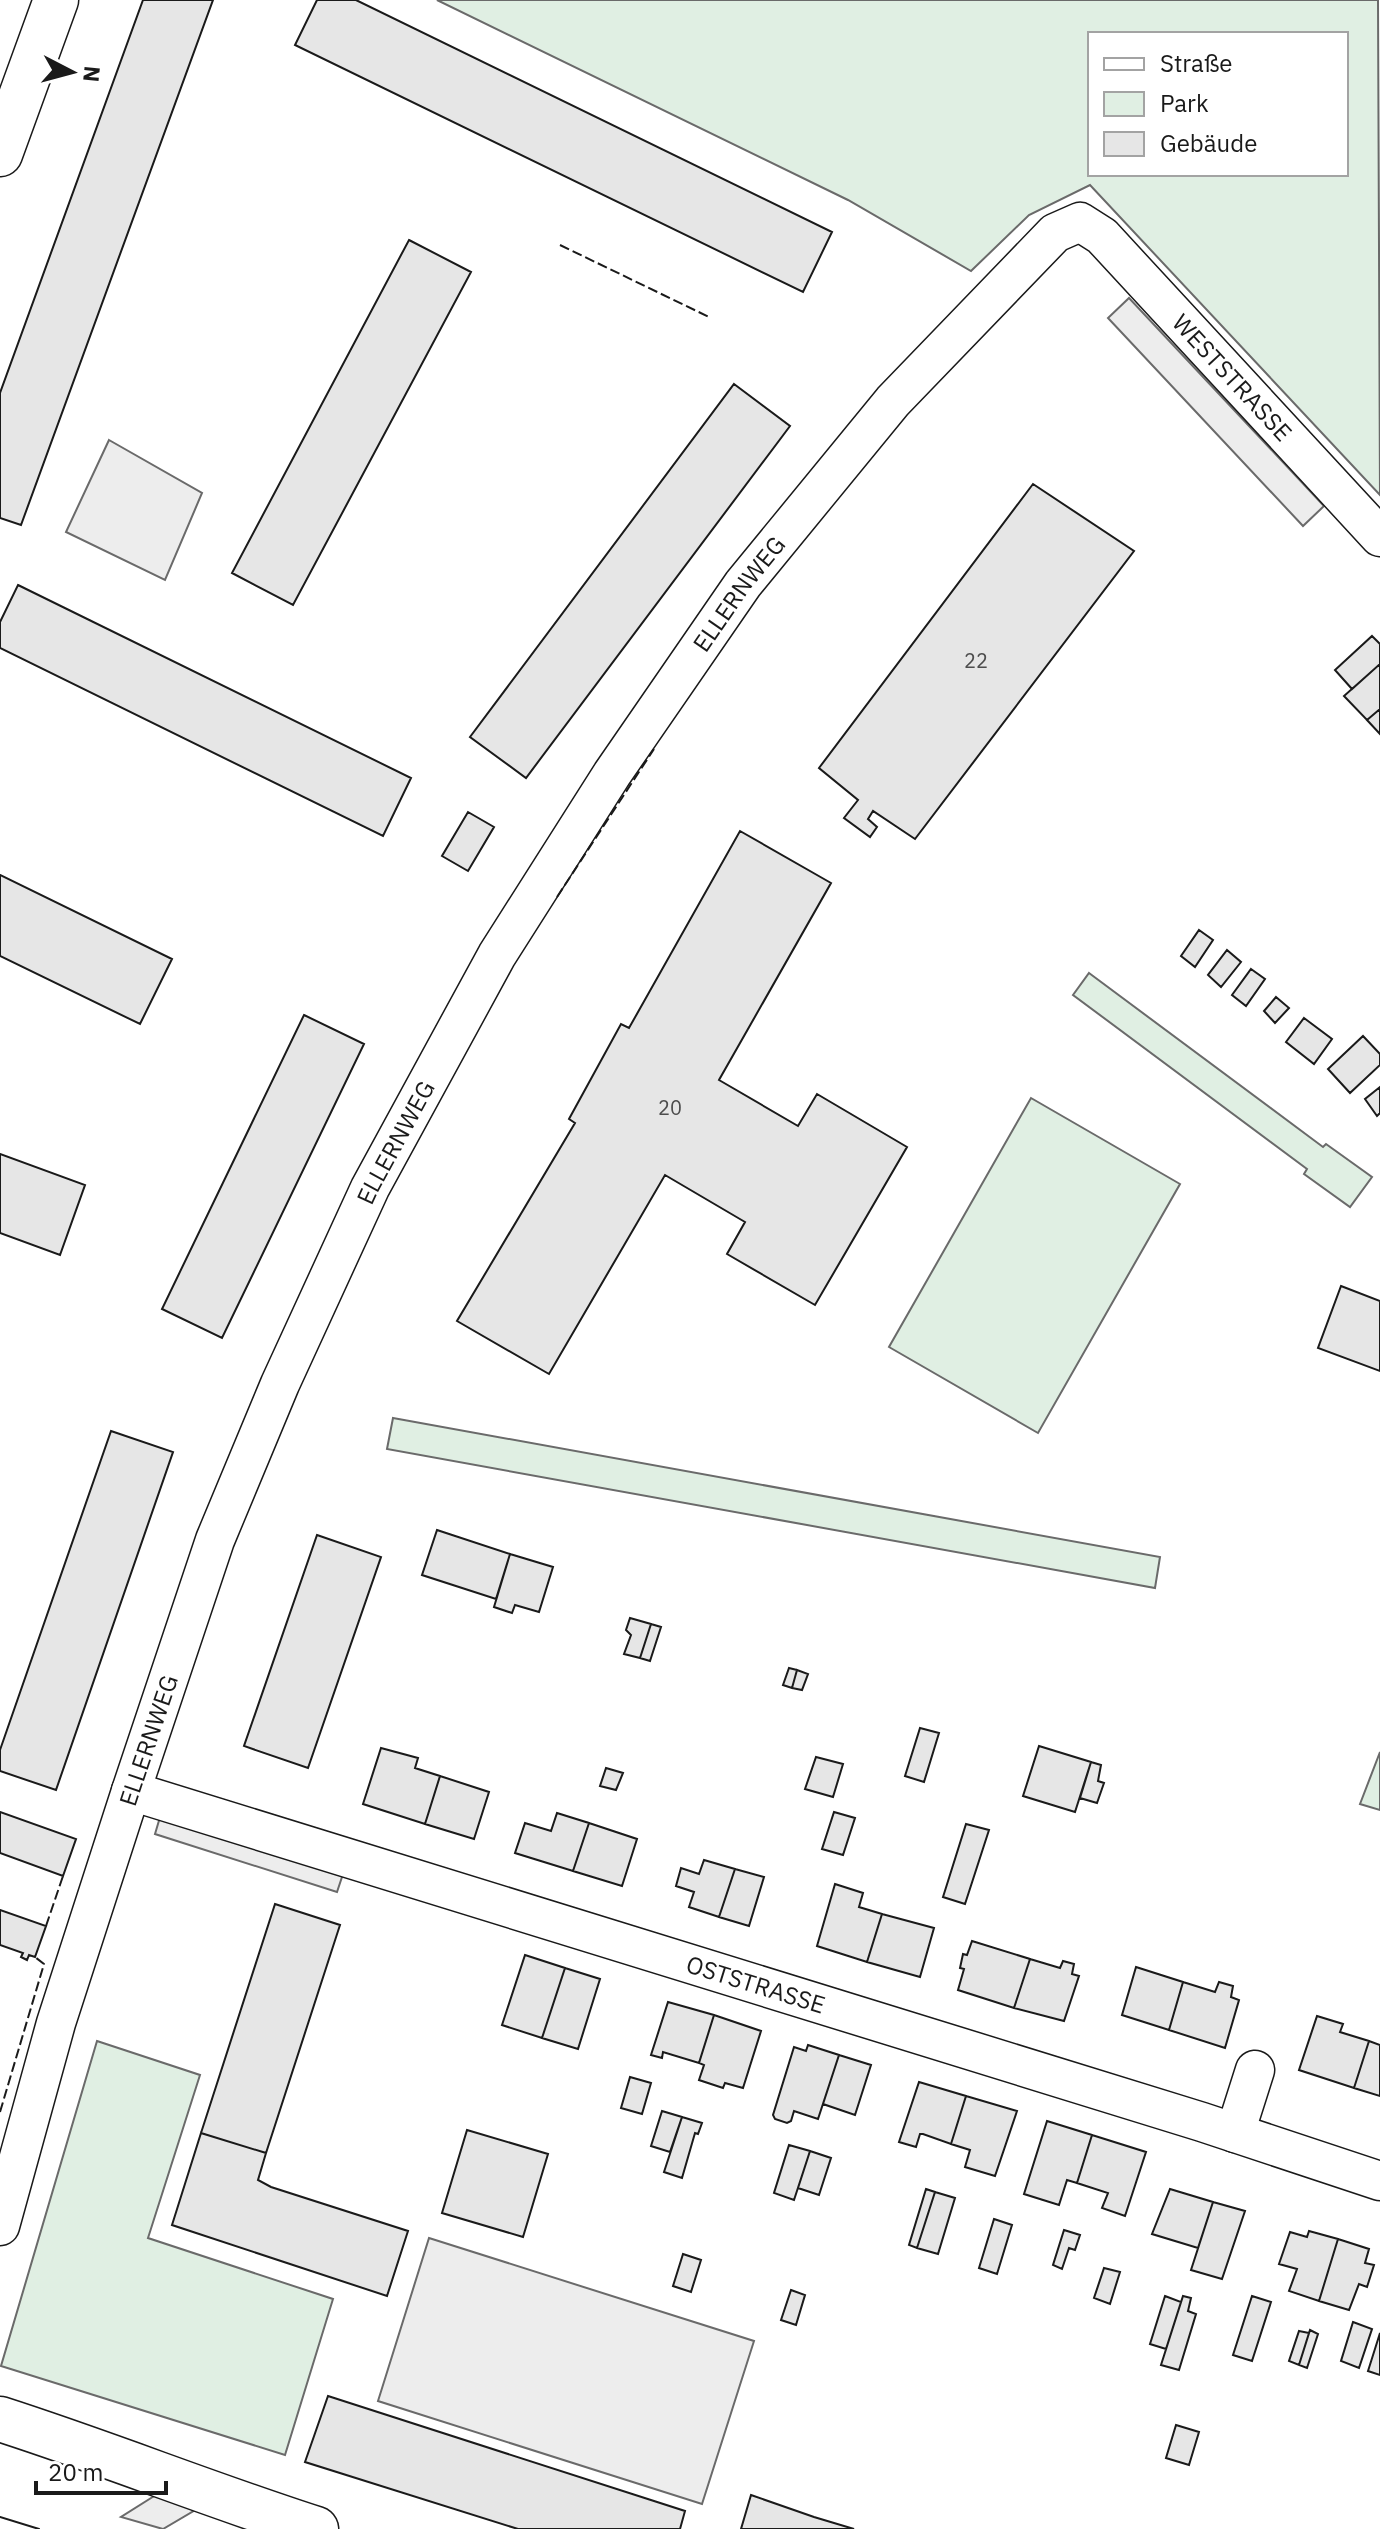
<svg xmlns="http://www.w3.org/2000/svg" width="1380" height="2529" viewBox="0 0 1380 2529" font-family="'IBM Plex Sans',sans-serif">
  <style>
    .green { fill: #e0efe3; stroke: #6a6a6a; stroke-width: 2; fill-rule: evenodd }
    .parking { fill: #ededed; stroke: #6a6a6a; stroke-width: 2 }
    .building { fill: #e6e6e6; stroke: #1a1a1a; stroke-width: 2 }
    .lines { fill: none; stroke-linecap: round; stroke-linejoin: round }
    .street-casing { stroke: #1a1a1a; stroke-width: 41 }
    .secondary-casing { stroke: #1a1a1a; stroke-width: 47 }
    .street { stroke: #fff; stroke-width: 38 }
    .secondary { stroke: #fff; stroke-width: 44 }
    .tram { stroke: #1a1a1a; stroke-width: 2 }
    .fence { stroke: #1a1a1a; stroke-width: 2; stroke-dasharray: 10 4; stroke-linecap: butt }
    .labels { text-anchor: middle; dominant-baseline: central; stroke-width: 6; stroke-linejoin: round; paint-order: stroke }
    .number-label { font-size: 20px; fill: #4d4d4d }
    .street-label { font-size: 24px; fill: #1a1a1a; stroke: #fff }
  </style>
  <rect width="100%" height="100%" fill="#fff"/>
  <path class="green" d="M437 0H1378L1380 495 1090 185 1029 215 971 271 848 200ZM1090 34H1346V174H1090Z
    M1089 973 1323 1147 1326 1144 1372 1177 1350 1207 1304 1174 1307 1169 1073 995Z
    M1031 1098 1180 1184 1038 1433 889 1347Z
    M393 1418 1160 1557 1155 1588 387 1449Z
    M1380 1752V1810L1360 1804Z
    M97 2041 200 2075 148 2238 333 2299 285 2455 1 2366Z"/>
  <path class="parking" d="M1129 298 1324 506 1303 526 1108 318Z
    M109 440 202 493 165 580 66 532Z
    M163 1807 346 1865 337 1892 155 1834Z
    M429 2238 754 2341 702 2504 378 2401Z
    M159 2493 202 2506 163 2529 121 2517Z"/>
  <path class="building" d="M143 0H213L21 525 0 518V393Z
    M317 0H356L832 232 803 292 295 45Z
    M409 240 471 272 293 605 232 573Z
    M734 384 790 426 526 778 470 737Z
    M1033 484 1134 551 915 839 873 811 868 819 877 827 870 837 844 818 858 800 819 768Z
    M18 585 411 778 383 836 0 648V622Z
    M1372 636 1380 644V664L1352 689 1335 670Z
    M1380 664V709L1367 720 1344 696Z
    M1380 709V734L1367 720Z
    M468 812 494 827 468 871 442 856Z
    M740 831 831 883 719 1080 798 1126 817 1094 907 1147 815 1305 727 1254 745 1222 665 1175 549 1374 457 1321 575 1123 569 1119 621 1024 629 1028Z
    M0 875 172 959 140 1024 0 956Z
    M1199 930 1213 940 1195 967 1181 956Z
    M1227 950 1241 962 1221 987 1208 975Z
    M1251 969 1265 979 1246 1006 1232 995Z
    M1276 997 1289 1008 1275 1023 1264 1011Z
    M304 1015 364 1044 222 1338 162 1309Z
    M1304 1018 1332 1039 1314 1064 1286 1042Z
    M1363 1036 1380 1054V1065L1350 1093 1328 1069Z
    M1380 1087V1113L1377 1116 1365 1099Z
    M0 1154 85 1185 60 1255 0 1233Z
    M1341 1286 1380 1301V1371L1318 1348Z
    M111 1431 173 1452 56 1790 0 1771V1750Z
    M437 1530 510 1554 496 1599 422 1575Z
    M317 1535 381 1557 308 1768 244 1746Z
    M510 1554 553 1567 539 1612 515 1605 512 1613 494 1607Z
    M630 1618 651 1624 640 1658 624 1654 631 1635 626 1630Z
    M651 1624 661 1627 650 1661 640 1658Z
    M789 1668 797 1670 792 1688 783 1685Z
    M797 1670 808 1674 802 1690 792 1688Z
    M920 1728 939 1733 924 1782 905 1776Z
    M1039 1746 1091 1762 1075 1812 1023 1796Z
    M381 1748 418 1758 415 1768 440 1776 425 1824 363 1804Z
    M816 1757 843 1764 833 1797 805 1789Z
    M1091 1762 1101 1765 1098 1781 1104 1783 1097 1803 1080 1798Z
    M606 1768 623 1773 616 1790 600 1786Z
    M440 1776 489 1792 474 1839 425 1824Z
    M0 1812 76 1839 63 1876 0 1853Z
    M834 1812 855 1818 843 1855 822 1849Z
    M557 1813 589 1823 573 1871 515 1853 525 1823 551 1831Z
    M589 1823 637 1839 622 1886 573 1871Z
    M966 1824 989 1830 965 1904 943 1897Z
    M704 1860 735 1869 719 1917 689 1907 694 1892 676 1886 681 1868 699 1874Z
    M735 1869 764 1877 749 1926 719 1917Z
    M835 1884 863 1893 859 1907 882 1914 867 1962 817 1946Z
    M275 1904 340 1925 266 2153 201 2133Z
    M0 1910 46 1926 35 1957 29 1955 27 1960 21 1957 23 1953 0 1945Z
    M882 1914 934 1928 920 1977 867 1962Z
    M972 1941 1030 1959 1014 2008 958 1990 964 1969 960 1968 963 1954 967 1955Z
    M525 1955 565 1968 542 2038 502 2025Z
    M1030 1959 1060 1968 1063 1961 1074 1964 1072 1974 1079 1976 1064 2021 1014 2008Z
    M1136 1967 1183 1982 1169 2030 1122 2015Z
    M565 1968 600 1979 578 2049 542 2038Z
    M1183 1982 1215 1992 1219 1982 1233 1986 1231 1997 1239 2000 1225 2048 1169 2030Z
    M668 2002 714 2015 699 2063 663 2052 662 2058 651 2055Z
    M714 2015 761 2031 743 2088 725 2083 723 2088 699 2080 704 2065 699 2063Z
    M1317 2016 1343 2024 1340 2032 1369 2041 1354 2088 1299 2070Z
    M1369 2041 1380 2045V2096L1354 2088Z
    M808 2045 839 2055 818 2119 794 2111 791 2121 787 2123 775 2119 773 2115 794 2047 806 2051Z
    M839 2055 871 2065 855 2115 823 2104Z
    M630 2077 651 2083 642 2114 621 2108Z
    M919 2082 966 2096 951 2144 923 2134H920L916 2147 899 2142Z
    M966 2096 1017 2111 995 2176 965 2167 970 2150 951 2144Z
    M662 2111 682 2117 670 2152 651 2146Z
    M682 2117 702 2123 698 2134 695 2133 682 2178 664 2172Z
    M1047 2121 1092 2135 1077 2183 1067 2180 1059 2205 1024 2194Z
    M467 2130 548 2154 523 2237 442 2213Z
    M201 2133 266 2153 258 2180 271 2187 408 2231 387 2296 172 2225Z
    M1092 2135 1146 2152 1125 2216 1102 2208 1108 2193 1077 2183Z
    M789 2145 810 2151 794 2200 774 2193Z
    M810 2151 831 2158 819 2195 798 2188Z
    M926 2189 935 2192 917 2248 909 2245Z
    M1170 2189 1213 2202 1198 2248 1152 2234Z
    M935 2192 955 2198 938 2254 917 2248Z
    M1213 2202 1245 2211 1222 2279 1191 2270Z
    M994 2219 1012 2225 997 2274 979 2268Z
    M1064 2230 1080 2235 1075 2250 1069 2248 1062 2269 1053 2265Z
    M1309 2231 1338 2239 1319 2301 1289 2291 1297 2269 1279 2264 1290 2232 1307 2237Z
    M1338 2239 1369 2249 1365 2263 1374 2265 1367 2287 1359 2284 1349 2310 1319 2301Z
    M683 2254 701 2260 691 2292 673 2286Z
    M1104 2268 1120 2272 1110 2304 1094 2298Z
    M791 2290 805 2295 796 2325 781 2320Z
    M1165 2296 1181 2302 1166 2349 1150 2344Z
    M1183 2296 1191 2298 1188 2311 1196 2314 1179 2370 1161 2365Z
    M1252 2296 1271 2302 1252 2361 1233 2355Z
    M1353 2322 1372 2329 1359 2368 1341 2361Z
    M1310 2330 1318 2334 1307 2368 1299 2365Z
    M1299 2331 1309 2333 1299 2365 1289 2361Z
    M1380 2333V2375L1368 2371Z
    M328 2396 685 2511 680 2529H518L305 2462Z
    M1176 2425 1199 2432 1189 2465 1166 2458Z
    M751 2495 814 2517 854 2529H741Z"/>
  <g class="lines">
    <defs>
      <g id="street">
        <path id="s1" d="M131 1791 1202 2122 1380 2181"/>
        <path d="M1235 2133 1255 2070"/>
        <path id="s2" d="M0 2226 56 2023 131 1791 215 1540 280 1384 370 1188 497 955 612 774 743 584 893 401 1055 233 1080 222 1102 236 1380 537"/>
      </g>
      <path id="secondary" d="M0 154 56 0
        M0 2419C106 2453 210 2495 316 2529"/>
    </defs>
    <use href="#street" class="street-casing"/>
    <use href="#secondary" class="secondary-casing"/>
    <use href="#street" class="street"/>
    <use href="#secondary" class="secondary"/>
    <path class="tram" d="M0 2517 39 2529"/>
    <path class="fence" d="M560 245 709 317
      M557 897 654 749
      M46 1926 63 1876
      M0 2112 44 1964 35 1957"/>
  </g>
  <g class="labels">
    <g class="number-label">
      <text x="976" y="660">22</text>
      <text x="670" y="1107">20</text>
    </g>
    <g class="street-label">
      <text stroke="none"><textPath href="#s2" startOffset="2530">WESTSTRASSE</textPath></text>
      <text stroke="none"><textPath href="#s2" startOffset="1804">ELLERNWEG</textPath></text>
      <text stroke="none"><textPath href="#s2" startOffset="1156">ELLERNWEG</textPath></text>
      <text stroke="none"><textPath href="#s2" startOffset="508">ELLERNWEG</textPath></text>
      <text stroke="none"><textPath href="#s1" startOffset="654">OSTSTRASSE</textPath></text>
    </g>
  </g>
  <rect x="1088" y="32" width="260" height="144" fill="#ffffff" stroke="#a3a3a3" stroke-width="2"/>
  <rect x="1104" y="58" width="40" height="12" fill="#ffffff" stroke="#a3a3a3" stroke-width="2"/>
  <text x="1160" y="72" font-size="24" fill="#1a1a1a">Straße</text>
  <rect x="1104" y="92" width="40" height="24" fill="#e0efe3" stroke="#a3a3a3" stroke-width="2"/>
  <text x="1160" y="112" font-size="24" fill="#1a1a1a">Park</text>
  <rect x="1104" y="132" width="40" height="24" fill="#e6e6e6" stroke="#a3a3a3" stroke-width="2"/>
  <text x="1160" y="152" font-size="24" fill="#1a1a1a">Gebäude</text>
  <g transform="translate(72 72) rotate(96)" stroke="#ffffff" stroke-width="6" paint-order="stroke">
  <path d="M0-6L14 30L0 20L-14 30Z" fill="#1a1a1a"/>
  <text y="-12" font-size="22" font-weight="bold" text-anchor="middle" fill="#1a1a1a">N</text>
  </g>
  <path d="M36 2481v12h130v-12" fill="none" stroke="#1a1a1a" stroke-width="4"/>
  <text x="48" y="2481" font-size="24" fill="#1a1a1a" stroke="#ffffff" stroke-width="6" paint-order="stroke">20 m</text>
</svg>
